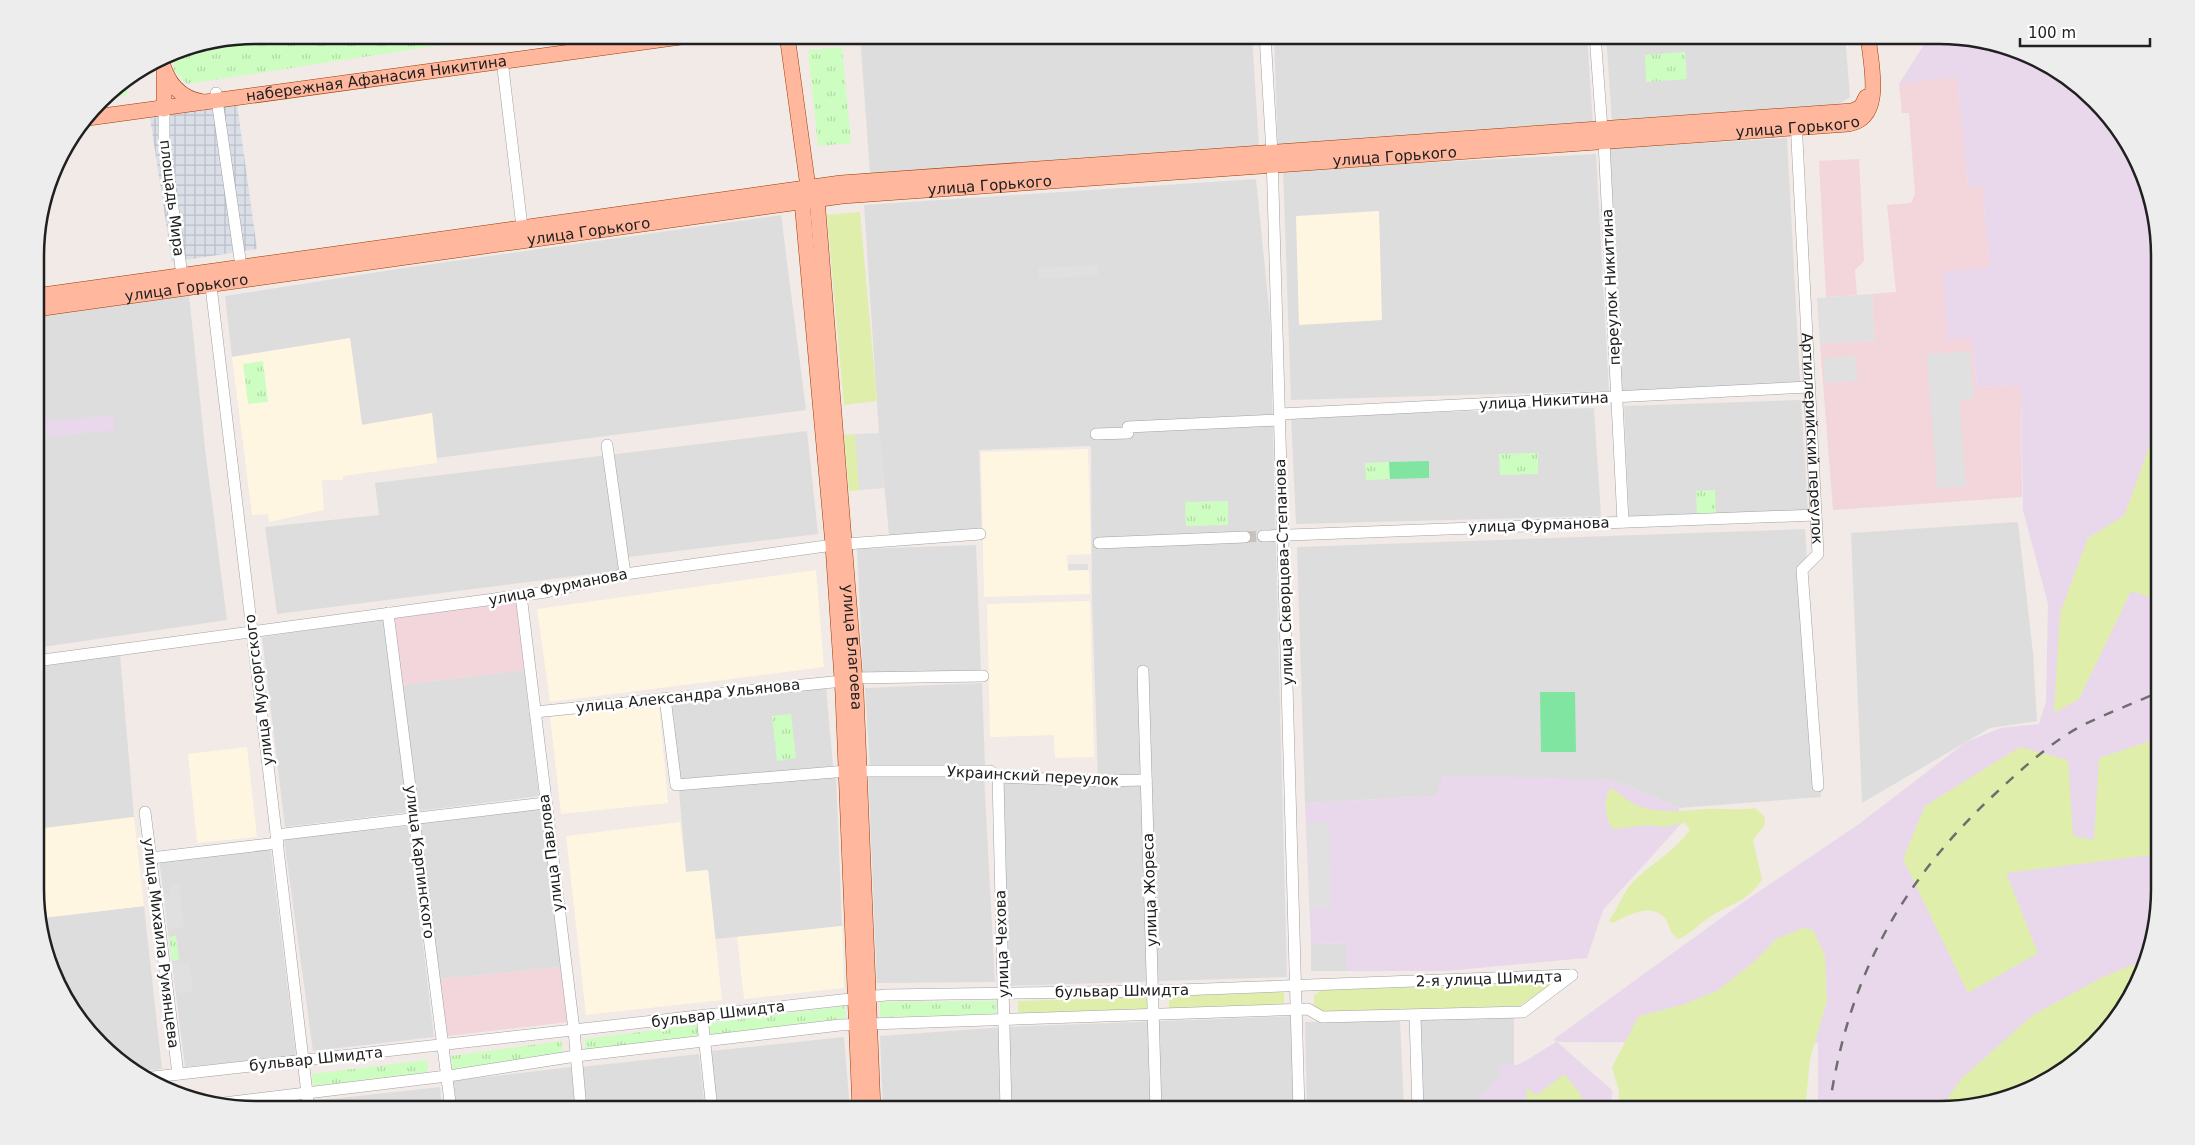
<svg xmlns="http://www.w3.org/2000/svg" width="2195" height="1145" viewBox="0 0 2195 1145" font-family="'DejaVu Sans',sans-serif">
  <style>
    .residential { fill: #deddde }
    .commercial { fill: #f3d5dc }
    .industrial { fill: #e9d8eb }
    .education { fill: #fff6e2 }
    .grass { fill: #dfeeaa }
    .park { fill: url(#park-tufts) }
    .pitch { fill: #80e5a0 }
    .parking { fill: #e0e0e0 }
    .plaza { fill: url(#plaza-grid) }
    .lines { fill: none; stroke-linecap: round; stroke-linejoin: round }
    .minor-tunnel { stroke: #c7c2be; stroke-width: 11; stroke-dasharray: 11 5.5; stroke-linecap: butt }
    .minor-casing { stroke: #a1a1a1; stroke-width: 12 }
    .major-casing { stroke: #9d3b00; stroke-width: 16 }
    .minor { stroke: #fff; stroke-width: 11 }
    .major { stroke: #ffb89e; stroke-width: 15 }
    .rail { stroke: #6e6e6e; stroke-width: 2.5; stroke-dasharray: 10 10; stroke-linecap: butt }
    .labels { text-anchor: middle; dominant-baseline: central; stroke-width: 5; stroke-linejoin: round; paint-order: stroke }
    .street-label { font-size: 15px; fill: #202020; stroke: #fff }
    .rim { fill: none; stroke: #202020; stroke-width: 2.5 }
  </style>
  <defs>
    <pattern id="park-tufts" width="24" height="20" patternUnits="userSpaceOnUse" patternTransform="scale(1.25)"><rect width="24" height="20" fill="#cefdc2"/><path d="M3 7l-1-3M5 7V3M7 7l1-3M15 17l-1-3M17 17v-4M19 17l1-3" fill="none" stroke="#b1d9a6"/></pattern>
    <pattern id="plaza-grid" width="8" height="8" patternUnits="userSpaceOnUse" patternTransform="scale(1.25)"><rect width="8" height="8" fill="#dadee7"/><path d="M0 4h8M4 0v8" fill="none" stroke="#bbbec6"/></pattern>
  </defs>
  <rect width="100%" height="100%" fill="#f1eae6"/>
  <path class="residential" d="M860 35H1252L1259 147 870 173Z
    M1274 35H1587L1593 125 1278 152Z
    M1606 35H1845L1850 97 1839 104 1612 122Z
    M1787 138 1800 382 1622 391 1609 148Z
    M1596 154 1609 391 1291 400 1283 170Z
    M1256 179 1270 318 1287 977 1009 986 1000 780 1098 776 1092 600 1091 446 979 450 982 538 890 544 879 433 864 205Z
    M781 215 806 410 437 458 432 413 362 425 350 339 232 357 225 296 404 268Z
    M189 295 205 448 227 620 36 648V317Z
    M1801 400 1808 511 1629 520 1624 406Z
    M1594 408 1601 516 1296 524 1291 416Z
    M807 431 818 534 628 557 630 569 277 614 265 527 379 515 375 483Z
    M2018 522 2033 653 2037 721 1990 728 1862 803 1851 533Z
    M1805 529 1821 797 1679 808 1626 785 1601 779 1435 796 1305 803 1297 547Z
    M976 545 981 671 863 675 857 549Z
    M384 619 409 812 285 827 262 637Z
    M120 655 134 817 37 829 36 667Z
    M524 670 539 796 419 811 402 685Z
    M982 683 985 766 870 767 865 688Z
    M826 687 833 766 678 781 672 704Z
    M868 771 984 775 995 982 877 983Z
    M836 776 842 926 715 939 708 870 686 872 679 790Z
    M541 807 561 967 440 979 420 821Z
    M409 826 434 1037 313 1051 284 839Z
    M270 844 296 1056 185 1067 159 859Z
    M37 879 42 918 144 906 162 1069 134 1071 110 1056 72 1012 37 919Z
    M1311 943 1347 944V971H1311Z
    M1296 1016 1299 1110H883L880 1036 1004 1027Z
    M1514 1018V1076L1480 1097V1110H1413L1410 1019Z
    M1400 1020 1404 1110H1307L1305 1022Z
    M844 1037 850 1110H717L711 1051Z
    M699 1054 705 1110H586L581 1067Z
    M571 1067 576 1110H456L452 1081Z
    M440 1087 442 1110H314L313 1101Z
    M298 1104 299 1110 251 1109Z"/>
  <path class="commercial" d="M1957 77 1968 187 1982 186 1990 268 1947 339 1972 337 1977 387 2017 385 2021 389 2022 497 1833 510 1820 344 1875 340 1872 294 1896 292 1887 205 1911 203 1915 194 1909 113H1902L1899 84Z
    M1859 159 1864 261 1855 270 1857 295 1826 297 1819 161Z
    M516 601 524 670 402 685 392 617Z
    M561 967 568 1022 447 1036 440 979Z"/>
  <path class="industrial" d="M1930 35H1940L2037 58 2085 90 2123 133 2158 227 2160 890 2137 987 2105 1035 2062 1073 2010 1098 1954 1110H1818V1043L1557 1042 1612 1090 1611 1110H1480V1097L1501 1075 1499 1065H1517L1525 1061 1556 1042 1554 1039 1742 903 1859 824 1966 742 2001 728 2039 724 2046 701 2048 604 2023 510 2021 389 2017 385 1977 387 1972 338 1947 339 1943 271 1990 268 1982 187H1968L1957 77 1899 84Z
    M113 415 114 430 38 438 36 423Z
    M1443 776 1601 779 1626 785 1679 808 1680 825 1603 910 1587 958 1446 971H1347V944L1311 943 1305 803 1435 796Z"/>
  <path class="education" d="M1379 211 1382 320 1299 325 1296 216Z
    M350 338 362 425 432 413 437 463 343 476V480H322L324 510 269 522 268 514 252 515 232 357Z
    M1088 449 1091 554 1067 555 1068 571 1089 570 1090 594 984 597 981 452Z
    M816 570 824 667 550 702 537 609Z
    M1090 601 1094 757 1055 758 1054 735 990 737 987 604Z
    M659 705 668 803 561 814 550 717Z
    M247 747 257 837 197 843 188 754Z
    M134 817 144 906 42 918 37 879V829Z
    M680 822 686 872 708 870 722 1000 586 1015 566 836Z
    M842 926 844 988 744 999 737 937Z"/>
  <path class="grass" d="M860 212 877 401 844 405 827 215Z
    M2159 420V600L2131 591 2079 699 2054 713 2060 613 2088 538 2124 516Z
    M858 434 862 490 849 491 844 435Z
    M2160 738 2159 854 2006 873 2038 953 1968 993 1903 859 1925 806 2020 747 2068 760 2073 836 2094 840 2099 758Z
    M1611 788C1620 793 1627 801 1636 805 1657 814 1684 811 1705 809 1722 808 1738 811 1755 808L1765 817 1764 826 1753 840 1762 879C1750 900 1731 904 1711 916 1700 923 1691 934 1679 939 1669 935 1670 922 1663 916 1649 903 1626 916 1613 923L1609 921C1618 909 1622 894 1632 883 1650 864 1674 852 1690 830L1685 823 1663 827 1649 825 1612 829C1606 819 1602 798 1611 788Z
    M1803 928 1813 930 1825 956 1827 1001 1810 1059 1805 1110H1619V1091L1612 1067 1639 1016 1682 1005 1717 991 1755 961 1776 939Z
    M2143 961C2141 969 2140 979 2137 987 2134 996 2126 1004 2120 1012 2081 1071 2012 1110 1940 1110L1961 1079 2033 1015 2103 977Z
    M1553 983 1520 1006 1324 1012 1314 1006V996L1322 990Z
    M1284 992V1005L1169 1009V996Z
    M1150 997V1009L1018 1013V1001Z
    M1564 1074 1579 1092 1587 1110H1526L1527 1087 1536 1096Z"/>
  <path class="park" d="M255 35H537L503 40 480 39 187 84 174 71 172 52Z
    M842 47 851 143 818 146 808 50Z
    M1685 52 1687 79 1646 82 1645 55Z
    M142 70 136 83 127 85 128 92 125 96 103 98 110 90Z
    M263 361 268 402 248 404 243 364Z
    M1538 453V474L1500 475 1499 454Z
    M1389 462 1390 479 1366 480 1365 463Z
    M1715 490 1716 513 1697 515 1696 491Z
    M1228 501V525L1186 526 1185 502Z
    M791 714 796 758 777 761 772 716Z
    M176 936 179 960 172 961 169 937Z
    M996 1001V1015L880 1017V1002Z
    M845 1006 846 1018 585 1052V1039Z
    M561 1041 563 1055 453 1070 451 1056Z
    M427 1060 428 1072 313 1086 312 1074Z"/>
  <path class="pitch" d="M1429 461V478L1390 479 1389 462Z
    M1540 692H1575L1576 752H1541Z"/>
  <path class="parking" d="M1098 265V275L1039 279 1038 268Z
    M1872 294 1875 340 1820 344 1817 298Z
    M1970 351 1974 399 1959 400 1966 486 1937 488 1927 354Z
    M1856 356 1857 381 1825 383 1824 358Z
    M880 433 884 488 859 490 855 434Z
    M1068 564H1088V570H1068Z
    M1307 822H1329L1331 908 1310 909Z
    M179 884 184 927 168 929 164 895 171 894 170 885Z
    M189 962 193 991 176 993 173 964Z"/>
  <path class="plaza" d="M237 104 257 249 172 262 150 118Z"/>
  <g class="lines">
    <path class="minor-tunnel" d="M1245 537 1263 536"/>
    <defs>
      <g id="minor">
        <path d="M1265 35 1272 153 1299 1110"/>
        <path d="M1595 35 1602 129"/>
        <path d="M502 60 523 235"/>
        <path d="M216 93 241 266"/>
        <path d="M164 109V141L183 283"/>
        <path id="s1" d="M1796 120 1818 554 1802 570 1818 786"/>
        <path d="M1604 142 1623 522"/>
        <path d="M210 278 309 1110"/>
        <path d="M1280 414 1809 387"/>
        <path d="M1096 434 1128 433V427L1280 420"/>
        <path d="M607 445 625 574"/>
        <path d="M1263 536 1816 515"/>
        <path d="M1099 543 1245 537"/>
        <path d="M846 544 980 534"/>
        <path d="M521 595 574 1030 581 1110"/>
        <path d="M388 613 451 1110"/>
        <path d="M36 661 546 592 625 574 833 545"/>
        <path d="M1143 671 1156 1110"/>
        <path d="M855 678 983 676"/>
        <path d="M665 698 676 785 847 771"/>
        <path d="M535 712 843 681"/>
        <path d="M860 771H990L998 777 1103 781 1146 780"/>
        <path d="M998 777 1006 1110"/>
        <path d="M145 812 178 1074"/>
        <path d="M276 835 545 803"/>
        <path d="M151 858 278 843"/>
        <path d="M702 1016 712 1110"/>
        <path d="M1415 1016 1418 1110"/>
        <path d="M144 1078 886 995 1153 991 1572 975"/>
        <path d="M224 1103 455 1075 576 1056 840 1025 1308 1009 1322 1017 1523 1012 1572 975"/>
      </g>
      <g id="major">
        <path id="s2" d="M787 35 808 187 817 199 856 693 873 1110"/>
        <path d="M161 58C166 81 178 98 203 102"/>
        <path d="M164 109V71"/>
        <path id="s3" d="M88 118 695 35"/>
        <path d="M806 193 802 201 833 545 843 694 860 1110"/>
        <path d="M36 296 841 183 1852 111 1861 107 1866 97"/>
        <path id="s4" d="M36 309 842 196 1848 124C1886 118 1870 62 1868 35"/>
      </g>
    </defs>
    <use href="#minor" class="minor-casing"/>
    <use href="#major" class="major-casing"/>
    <use href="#minor" class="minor"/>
    <use href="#major" class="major"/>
    <path class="rail" d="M1829 1110C1847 979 1900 882 1997 792 2023 768 2051 742 2083 725 2108 713 2134 703 2159 692"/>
  </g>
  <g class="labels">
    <g class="street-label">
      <text stroke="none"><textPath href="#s3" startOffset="291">набережная Афанасия Никитина</textPath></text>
      <text stroke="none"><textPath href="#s4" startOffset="1772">улица Горького</textPath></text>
      <text stroke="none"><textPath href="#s4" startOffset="1368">улица Горького</textPath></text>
      <text stroke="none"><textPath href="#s4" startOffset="962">улица Горького</textPath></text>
      <text transform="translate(172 198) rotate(83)">площадь Мира</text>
      <text stroke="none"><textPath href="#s4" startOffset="558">улица Горького</textPath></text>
      <text stroke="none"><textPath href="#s4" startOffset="152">улица Горького</textPath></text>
      <text transform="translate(1611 287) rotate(-93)">переулок Никитина</text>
      <text transform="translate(1544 401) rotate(-3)">улица Никитина</text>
      <text stroke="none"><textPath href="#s1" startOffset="319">Артиллерийский переулок</textPath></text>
      <text transform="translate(1539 525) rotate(-2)">улица Фурманова</text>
      <text transform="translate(1284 572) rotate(-92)">улица Скворцова-Степанова</text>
      <text transform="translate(558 587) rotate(-11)">улица Фурманова</text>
      <text stroke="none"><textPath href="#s2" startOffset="618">улица Благоева</textPath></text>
      <text transform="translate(259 690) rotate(-97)">улица Мусоргского</text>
      <text transform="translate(688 696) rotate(-6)">улица Александра Ульянова</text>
      <text transform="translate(1033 776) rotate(3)">Украинский переулок</text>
      <text transform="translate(551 853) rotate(-97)">улица Павлова</text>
      <text transform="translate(420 862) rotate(83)">улица Карпинского</text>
      <text transform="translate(1150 890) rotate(-92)">улица Жореса</text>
      <text transform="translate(161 943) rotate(83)">улица Михаила Румянцева</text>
      <text transform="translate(1002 944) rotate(-92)">улица Чехова</text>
      <text transform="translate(1489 979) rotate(-2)">2-я улица Шмидта</text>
      <text transform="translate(1122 991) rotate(-1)">бульвар Шмидта</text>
      <text transform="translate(718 1014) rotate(-7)">бульвар Шмидта</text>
      <text transform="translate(316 1059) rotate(-6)">бульвар Шмидта</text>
    </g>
  </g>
  <path d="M0 0H2195V1145H0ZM256 44H1939A212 212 0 0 1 2151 256V889A212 212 0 0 1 1939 1101H256A212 212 0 0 1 44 889V256A212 212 0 0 1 256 44Z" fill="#ededed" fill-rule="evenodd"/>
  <path class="rim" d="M256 44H1939A212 212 0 0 1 2151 256V889A212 212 0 0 1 1939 1101H256A212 212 0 0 1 44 889V256A212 212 0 0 1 256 44Z"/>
  <path d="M2020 38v8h130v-8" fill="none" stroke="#202020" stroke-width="2.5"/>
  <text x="2028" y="38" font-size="15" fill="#202020" stroke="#ffffff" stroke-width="4" paint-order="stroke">100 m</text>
</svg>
